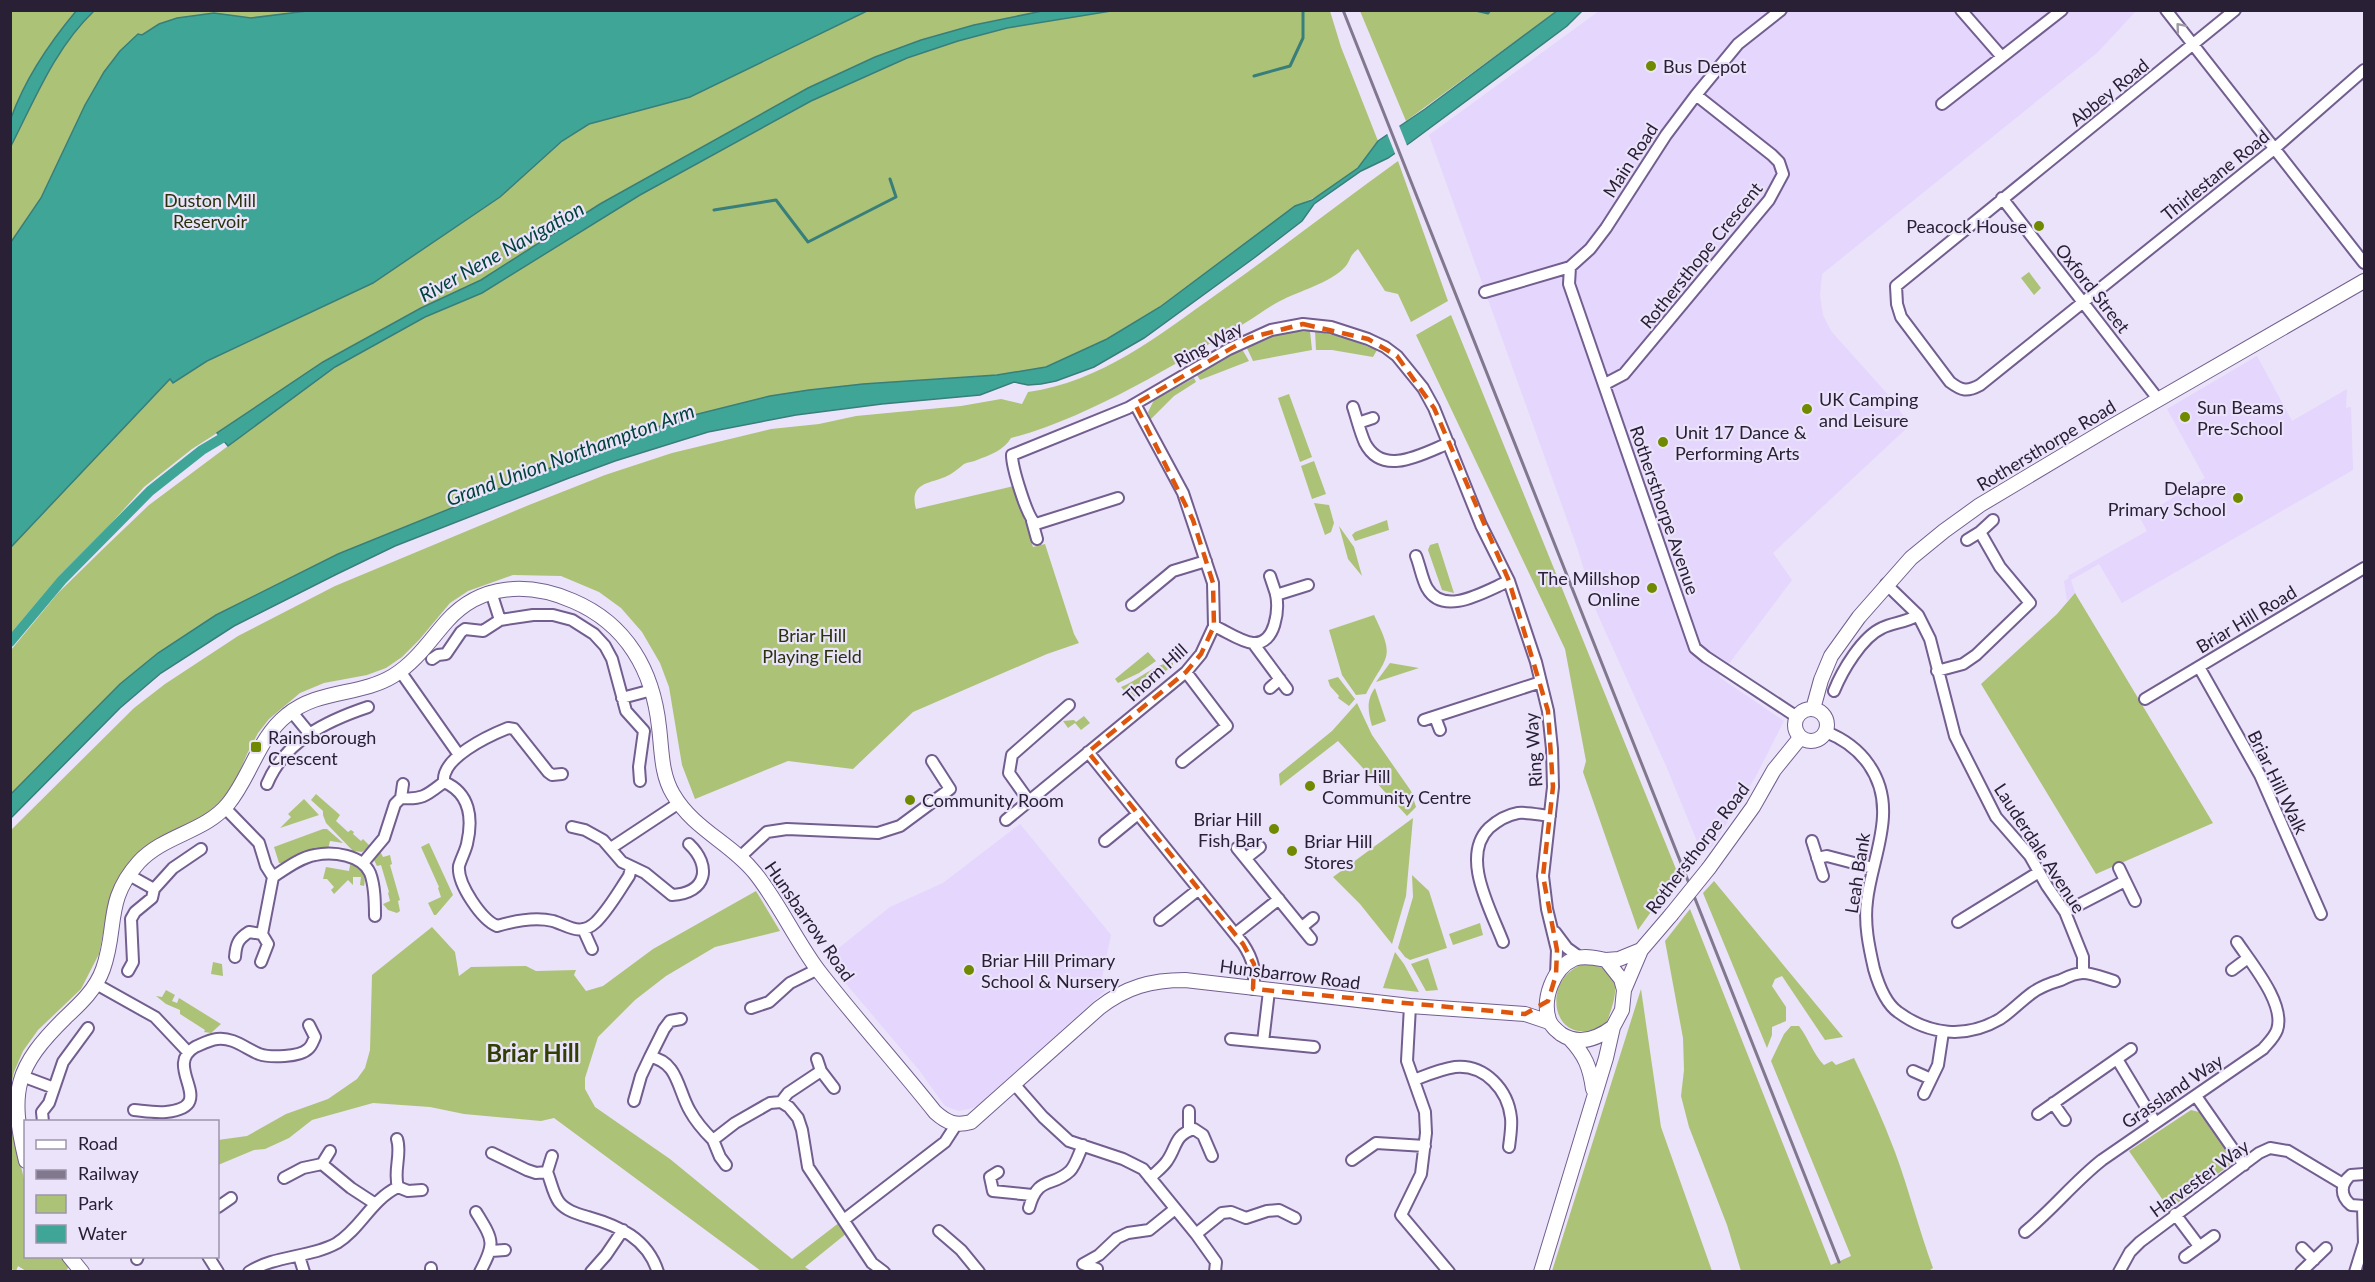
<svg xmlns="http://www.w3.org/2000/svg" width="2375" height="1282" viewBox="0 0 2375 1282" font-family="Lato,sans-serif">
  <style>
    .built { fill: #e4d6fc }
    .green { fill: #acc277 }
    .water { fill: #3fa697; stroke: #387e7a; stroke-width: 1.5 }
    .pier { fill: #ebe3fa }
    .lines { fill: none; stroke-linecap: round; stroke-linejoin: round }
    .stream { stroke: #387e7a; stroke-width: 3 }
    .canal { stroke: #3fa697; stroke-width: 10 }
    .street-casing { stroke: #725e8f; stroke-width: 14 }
    .secondary-casing { stroke: #725e8f; stroke-width: 16 }
    .street { stroke: #fff; stroke-width: 10 }
    .secondary { stroke: #fff; stroke-width: 14 }
    .rail { stroke: #81788e; stroke-width: 3 }
    .secondary-bridge-casing { stroke: #725e8f; stroke-width: 16; stroke-linecap: butt }
    .secondary-bridge { stroke: #fff; stroke-width: 14 }
    .oneway { stroke: #9f9ba4 }
    .marked { fill: none; stroke: #de560e; stroke-width: 4.5; stroke-dasharray: 12 8; stroke-linejoin: round }
    .poi-dot { fill: #6f8a00; stroke: #ebe3fa; stroke-width: 2 }
    .labels { text-anchor: middle; dominant-baseline: central; stroke-width: 4.5; stroke-linejoin: round; paint-order: stroke }
    .poi-label { font-size: 18px; fill: #292035; stroke: #ebe3fa; text-anchor: start }
    .street-label { font-size: 18px; fill: #292035; stroke: #ebe3fa }
    .park-label { font-size: 18px; fill: #28320b; stroke: #ebe3fa }
    .water-label { font-size: 20px; font-style: italic; fill: #01433b; stroke: #ebe3fa }
    .district-label { font-size: 24px; font-weight: bold; fill: #323f04; stroke: #ebe3fa }
  </style>
  <rect width="100%" height="100%" fill="#ebe3fa"/>
  <path class="built" d="M1599 11H2136L2098 52 1822 274 1820 295 1823 315 1831 331 1891 398 1910 425 1773 553 1792 580 1719 677 1784 721 1756 776 1712 847 1701 851 1667 768 1597 613 1578 550 1429 135Z
    M2257 356 2292 421 2347 389 2346 408 2351 407 2353 470 2122 603 2099 564 2071 580 2075 593 2067 601 2064 581 2069 578 2068 576 2147 531 2140 518 2205 478 2167 409Z
    M1020 824 1111 935 1101 982 1106 990 976 1107 959 1111 945 1106 919 1070 825 959 890 907 943 883Z"/>
  <path class="green" d="M10 11H1330L1341 47 1378 141C1369 150 1365 162 1356 171 1343 185 1313 199 1295 206L1160 307 1107 339 1046 367 997 375 863 384 788 403 492 499 192 639 11 806V650L58 593 104 548 149 505 228 446 217 433 192 449 144 487 106 529 59 576 11 633Z
    M1360 11H1557L1406 121Z
    M1398 161 1448 301 1411 322 1398 294 1385 291 1358 249C1349 256 1351 260 1345 267 1330 283 1299 291 1280 301 1268 307 1257 316 1245 323 1175 364 1089 418 1011 438 1004 450 990 455 977 460 973 462 968 462 964 464 958 469 952 474 945 477 928 484 909 483 916 509L1014 486 1033 547 1045 544 1074 634 1079 643 1047 654 913 712 853 769 788 761 695 799 682 765 669 687 660 663 642 632 621 608 599 592 561 576 513 575 468 591 450 603 419 640 402 657 386 668 367 675 324 683 300 693 269 719 258 733 247 754 236 780 221 801 203 816 144 851 108 908 99 954 81 989 38 1030 23 1051 14 1072 11 1085 13 1130 25 1184 26 1256 63 1257 70 1265 66 1271H26L18 1266 16 1271 11 1269V830L134 708 165 684 238 636 335 586 529 505 605 475 672 453 771 429 819 424 856 416 961 406 1001 399 1022 404 1028 392C1101 382 1159 335 1217 294 1278 251 1337 205 1398 161Z
    M2029 272 2041 288 2034 295 2021 278Z
    M1451 315 1678 874 1638 930 1583 772 1586 761 1565 649 1416 335Z
    M1310 331 1312 350 1253 361 1246 346 1281 332Z
    M1315 331 1342 337 1377 350 1373 357 1332 350H1316Z
    M1242 349 1249 361 1200 380 1197 375Z
    M1194 378 1196 382 1174 396 1150 420 1148 412 1154 400Z
    M1289 394 1312 457 1300 462 1278 398Z
    M1314 461 1326 494 1312 499 1301 466Z
    M1314 503 1329 505 1334 523 1331 532 1325 535Z
    M1387 520 1389 530 1355 541 1352 535 1355 532Z
    M1339 526 1354 547 1362 576 1348 559Z
    M1437 543H1438L1454 593 1442 590 1428 550 1430 545Z
    M2075 593 2213 823 2096 874 1981 684 2057 614Z
    M1374 615C1396 660 1387 654 1366 694L1356 695 1342 675 1329 630Z
    M1148 652 1156 661 1139 673 1118 683 1115 679Z
    M1171 662 1173 663V665L1132 699 1121 687C1139 680 1153 665 1171 662Z
    M1390 663 1419 668 1376 682Z
    M1338 677 1355 699 1349 706 1338 698 1339 696 1330 686 1328 680Z
    M1375 688 1386 721 1372 726C1368 712 1366 700 1375 688Z
    M1357 703 1372 735 1411 791 1416 807 1407 816 1338 741 1280 786 1279 774 1332 731Z
    M1084 716 1090 723 1081 730 1075 723 1068 728 1063 721 1074 720 1076 722Z
    M316 794 340 815 336 821 348 832 351 830 354 832 353 834 361 841 363 839 370 846 362 852 353 851 326 823 323 815V811L311 800Z
    M304 799 319 815 280 828 291 817 288 814Z
    M1413 818 1406 896 1392 944 1360 904 1333 877Z
    M323 829H327L343 843 330 841 328 849 287 864 279 863 274 847Z
    M429 843 453 895 436 915H434L428 903 441 897 438 888 439 887 421 847Z
    M381 853 383 857 390 855 392 864 390 865 400 900 398 901 400 911 397 913 388 910 383 904 390 901 388 893 389 892 381 865 377 866 374 860 375 854Z
    M351 860C360 867 367 873 364 886L360 885 361 877H353V885L348 880 334 894 331 890 334 887 327 879H323L326 867 349 871Z
    M1412 875 1429 891 1447 948 1410 960 1405 957 1398 948 1413 897Z
    M1714 881 1843 1037 1825 1040 1782 976 1775 979 1772 986 1786 1007V1021L1772 1027V1035L1767 1048 1703 893Z
    M756 891 780 931 715 947 666 976 635 1000 598 1037 585 1078V1089L595 1107 670 1159 792 1259 840 1222 847 1233 805 1267 811 1271H761L554 1118 541 1121 464 1114 430 1107 373 1103 312 1120 289 1138 265 1149 254 1150 218 1165V1140L247 1136 286 1114 328 1099 357 1079 365 1068 370 1050 372 975 432 927 455 952 459 976 471 967 526 966 536 971 576 970 574 975 586 991 603 986 653 949Z
    M1690 909 1831 1265 1851 1256 1771 1061 1784 1034 1791 1026H1799C1809 1039 1813 1054 1824 1065L1832 1061 1836 1065 1854 1058C1869 1089 1883 1120 1895 1152 1909 1190 1919 1230 1933 1268L1927 1272 1741 1271 1727 1225 1689 1127 1681 1096 1684 1070 1683 1038 1665 941Z
    M1480 923 1483 935 1453 945 1449 934Z
    M1395 952 1404 964 1419 992 1383 988Z
    M1428 958 1438 990 1426 991 1411 964Z
    M213 962 222 964 223 976 211 974Z
    M1584 964C1626 966 1617 996 1606 1024 1552 1055 1538 978 1584 964Z
    M1641 989 1661 1127 1712 1271H1552Z
    M166 990 175 995 172 1001 177 1003 179 998 221 1024 211 1033 204 1032 205 1030 180 1014V1010L166 1004 156 996 162 997Z
    M2191 1110 2199 1112 2231 1158 2230 1165 2169 1209 2129 1151Z"/>
  <path class="water" d="M77 10 94 11C55 48 35 99 11 146 10 138 9 126 11 118 25 79 50 42 77 10Z
    M315 10 867 11 690 97 589 124 562 141 500 197 373 283 207 361 173 383 170 379 11 547V242L41 198 85 105 104 72 120 51 138 34 142 35 159 24 177 18 214 13 251 18Z
    M1047 10 1111 11 1007 28 958 41 907 58 811 101 640 195 482 293 425 317 335 367 228 446 217 433 323 362 421 308 481 280 600 204 808 88 875 57 921 40 974 25Z
    M1557 11H1582L1567 26 1411 142 1388 158 1361 171 1314 204 1302 221 1254 258 1144 338 1094 367 1056 381 1041 384 1028 385 1014 382 980 395 882 404 796 415 708 432 615 461 569 478 395 546 337 574 234 626 161 673 120 708 11 818V794L120 684 158 653 216 615 338 554 622 439 690 416 770 396 809 390 863 384 997 375 1046 367 1107 339 1160 307 1295 206 1312 200 1358 168 1378 141 1425 109Z"/>
  <path class="pier" d="M1398 123 1408 148 1396 156 1386 131Z"/>
  <g class="lines">
    <path class="stream" d="M1475 10 1488 13 1490 10
      M1254 76 1290 66 1303 38V10
      M714 210 776 200 808 242 896 197 890 179"/>
    <path class="canal" d="M10 642 62 580 150 491 202 450 234 431"/>
    <defs>
      <path id="street" d="M1961 10 2002 57 2062 10
        M2166 10 2364 263
        M2235 10 1896 286 1897 304 1901 317 1950 382C1962 391 1967 392 1980 385L2274 149 2364 70
        M1942 104 2002 57
        M2002 198 2158 399
        M1570 267 1569 284 1695 648 1706 657 1797 717
        M1485 292 1570 267 1590 249 1606 228 1666 135 1696 95 1738 44 1781 10
        M1605 384 1624 374 1769 200 1783 174 1779 162 1772 155 1696 95
        M1353 407C1357 419 1360 432 1365 443 1383 478 1424 453 1449 443
        M1358 423 1373 418
        M1118 498 1036 524C1027 518 1012 467 1012 455L1128 408 1229 349 1271 330 1303 324 1331 327 1368 339 1385 347 1397 356 1423 388 1434 408 1481 525 1509 581 1536 662 1548 711 1552 749 1553 787 1543 876 1547 909 1557 950 1556 975
        M1032 521 1037 539
        M1967 540 1980 532
        M1416 556C1420 566 1422 579 1427 588 1444 618 1487 590 1509 581
        M1886 584 1918 615 1930 639 1955 736 1996 817 2030 856 2047 886 2065 912 2083 957V973
        M491 592 500 620
        M1276 595 1308 585
        M1132 605 1173 571 1206 561
        M1214 626C1226 631 1241 642 1253 643 1276 645 1279 609 1276 594 1274 588 1272 582 1270 576
        M1253 643 1287 689
        M432 659 438 655 446 654 461 632 465 629 483 631 500 620 533 615H553L572 620 594 634 605 646 612 659 626 711 644 731 639 767 640 781
        M2199 667 2260 775 2321 914
        M400 671 459 755
        M1937 671 1963 664 1976 655 2030 603 2000 567 1980 532 1993 520
        M1270 688 1280 679
        M1834 691C1842 671 1862 637 1882 628 1894 622 1905 623 1918 615
        M622 698 652 690
        M2145 699 2364 568
        M291 711 309 733
        M1435 717 1440 730
        M1424 720 1541 682
        M1826 732C1862 746 1885 777 1883 816 1882 844 1870 873 1867 901 1864 924 1869 947 1874 969 1878 983 1885 1003 1898 1012 1929 1035 1966 1039 2000 1019 2012 1011 2021 1001 2032 993 2040 987 2051 983 2061 980 2067 977 2075 973 2083 973 2092 973 2104 978 2114 981
        M1088 752 1243 944C1253 959 1256 971 1253 989
        M1182 762 1227 726 1186 672
        M444 782C470 793 473 818 467 844 465 852 461 859 459 866 457 884 482 920 497 926 514 921 535 917 553 921 569 926 580 937 596 922 609 909 619 891 629 876L631 868
        M267 784C285 741 326 721 368 707
        M403 784 401 798C423 800 427 795 444 782 441 758 488 736 508 728L514 729 548 772 552 775 562 774
        M1029 801 1009 773 1012 755 1069 705
        M225 808 259 843 266 866 273 877 262 934 268 944 261 962
        M1006 820 1186 672 1201 654 1214 626 1213 583 1183 493 1135 404
        M572 827 585 830 603 840 622 862 645 873 672 895C707 893 712 866 689 844
        M1105 841 1138 814
        M1812 841 1823 876
        M611 848 679 803
        M1237 848 1311 939
        M740 857 767 832 787 829 878 833 900 826 950 789 932 761
        M1246 858 1260 847
        M1817 858 1827 856 1873 868
        M363 863 384 838 395 804 401 798
        M2119 868 2135 901
        M129 875 154 889
        M273 877C285 869 301 857 315 855 333 851 362 855 370 873 375 886 375 903 375 916
        M2065 912 2125 881
        M1160 920 1199 889
        M1958 922 2039 872
        M1302 927 1313 918
        M583 929 592 949
        M1555 932 1567 948 1581 958
        M1235 934 1279 899
        M1503 942C1491 910 1460 857 1489 828 1497 821 1507 815 1518 813 1528 812 1540 815 1550 816
        M235 957C236 944 238 939 249 932L262 934
        M2232 970 2248 958
        M128 971 133 962 131 919 135 912 152 898 154 889 173 868 201 849
        M96 984 155 1017 188 1052
        M1410 1006 1407 1061 1425 1112 1426 1133 1421 1174 1401 1215 1449 1272
        M751 1008 769 1002 790 983 818 969
        M1231 1039 1314 1047
        M1263 1042 1269 991
        M650 1057 664 1029 670 1021 681 1019
        M817 1059 821 1071 834 1088
        M2117 1059 2155 1122
        M1913 1071 1931 1079
        M22 1076 54 1088
        M1414 1080C1427 1075 1441 1069 1455 1067 1485 1064 1508 1090 1511 1118 1512 1127 1510 1138 1509 1147
        M1015 1085 1043 1117 1069 1141 1123 1159 1143 1169 1196 1234 1216 1262 1215 1272
        M1924 1094 1938 1065 1943 1032
        M2196 1096 2244 1165
        M634 1101 641 1076 650 1057C678 1061 678 1091 690 1111 696 1122 704 1131 713 1140L735 1123 770 1103 781 1102 789 1107 798 1118 802 1130 808 1167 872 1263 884 1272
        M781 1102 788 1093 821 1071
        M2053 1103 2065 1120
        M134 1110C144 1111 155 1113 166 1112 221 1106 161 1067 195 1047 202 1044 209 1040 217 1039 233 1037 245 1048 259 1054 270 1058 300 1057 308 1049 312 1046 313 1041 315 1037L309 1025
        M1189 1111V1130
        M2038 1114 2131 1049
        M43 1122 42 1112 49 1103 63 1062 88 1028
        M397 1139C402 1154 393 1171 398 1187L408 1191 422 1190
        M713 1140 720 1157 726 1165
        M492 1153 527 1170 536 1173 547 1172 552 1156
        M1352 1160 1376 1143 1425 1146
        M322 1164 351 1188 374 1203
        M547 1172C551 1181 553 1194 559 1202 566 1211 578 1214 588 1217 619 1226 647 1238 658 1272
        M998 1172 990 1177 993 1191 1032 1195
        M2364 1174 2351 1175C2340 1184 2340 1196 2351 1205L2364 1206
        M284 1178 303 1168 322 1164 330 1151
        M1150 1178C1156 1172 1163 1167 1167 1161 1177 1147 1174 1135 1194 1129L1203 1135 1212 1156
        M218 1207 231 1198
        M1029 1208C1038 1175 1052 1188 1070 1171 1076 1165 1079 1153 1083 1145
        M476 1212C493 1240 496 1242 480 1272
        M2175 1214 2199 1246
        M845 1219 945 1142 956 1125
        M939 1231 961 1250 979 1272
        M2025 1232C2053 1209 2074 1182 2102 1160L2263 1049C2268 1043 2274 1038 2277 1030 2286 1004 2251 963 2237 942
        M1196 1234 1222 1213 1231 1212 1246 1218 1267 1211 1279 1210 1295 1218
        M2302 1248 2314 1260
        M491 1251 505 1250
        M208 1256 218 1272
        M299 1256 304 1272
        M2185 1257 2214 1236
        M137 1259 138 1256
        M431 1268V1272
        M1097 1269 1083 1264 1099 1255 1117 1238 1128 1233 1149 1230 1175 1209
        M249 1272C275 1255 310 1258 337 1243 361 1228 371 1200 398 1187
        M591 1272 606 1255 623 1230
        M2119 1272 2130 1252 2140 1242 2259 1153 2270 1148 2288 1151 2343 1184
        M2301 1272 2326 1248
        M2355 1272 2364 1243 2363 1207"/>
      <path id="secondary" d="M1795 725a16 16 0 1 1 32 0a16 16 0 1 1-32 0Z
        M1813 709 1821 680 1831 656 1859 617 1911 558 1944 531 1980 505 2109 428 2364 281
        M1709 868 1753 807 1774 770 1800 738
        M1606 960 1619 959 1641 950
        M1624 990 1641 950 1671 915
        M1570 1039C1585 1055 1590 1067 1593 1089
        M26 1161C9 1091 15 1067 66 1017 81 1003 96 989 103 969 118 927 104 901 139 862 164 835 205 832 228 804 251 776 258 738 287 715 318 689 360 696 393 676 416 662 430 640 447 621 481 583 529 582 573 601 627 624 653 671 659 727 662 751 661 774 673 794 693 829 731 843 755 873 779 903 795 939 818 970 855 1018 897 1064 935 1112 947 1123 956 1126 971 1122L1099 1008C1126 987 1151 980 1185 980L1410 1006 1525 1014 1549 1022
        M69 1256 82 1272
        M1541 1272 1606 1058 1613 1027 1622 1010 1624 990 1621 979 1606 960C1596 958 1584 955 1574 959 1553 968 1542 999 1549 1020 1551 1026 1556 1030 1561 1034 1579 1046 1597 1039 1613 1027"/>
    </defs>
    <use href="#street" class="street-casing"/>
    <use href="#secondary" class="secondary-casing"/>
    <use href="#street" class="street"/>
    <use href="#secondary" class="secondary"/>
    <path class="rail" d="M1343 10 1839 1262"/>
    <defs>
      <path id="secondary-bridge" d="M1671 915 1709 868"/>
    </defs>
    <use href="#secondary-bridge" class="secondary-bridge-casing"/>
    <use href="#secondary-bridge" class="secondary-bridge"/>
  </g>
  <defs><path id="oneway-chevron" d="M-2-3.5L2.5 0L-2 3.5" fill="none" stroke-width="1.6" stroke-linecap="round" stroke-linejoin="round" transform="scale(1.5)"/></defs>
  <use class="oneway" href="#oneway-chevron" transform="translate(2180 27) rotate(-130)"/>
  <path class="marked" d="M1303 324 1368 339 1397 356 1434 408 1509 581 1548 711 1553 787 1543 876 1557 950 1556 975 1548 1001 1525 1014 1253 989 1254 964 1243 944 1088 752 1186 672 1201 654 1214 626 1213 583 1193 520 1135 404 1249 338Z"/>
  <g class="poi-dot">
    <circle cx="1651" cy="66" r="6"/>
    <circle cx="2039" cy="226" r="6"/>
    <circle cx="1807" cy="409" r="6"/>
    <circle cx="2185" cy="417" r="6"/>
    <circle cx="1663" cy="442" r="6"/>
    <circle cx="2238" cy="498" r="6"/>
    <circle cx="1652" cy="588" r="6"/>
    <rect x="250" y="741" width="12" height="12" rx="3"/>
    <circle cx="1310" cy="786" r="6"/>
    <circle cx="910" cy="800" r="6"/>
    <circle cx="1274" cy="829" r="6"/>
    <circle cx="1292" cy="851" r="6"/>
    <circle cx="969" cy="970" r="6"/>
  </g>
  <g class="labels">
    <g class="poi-label">
      <text x="1663" y="66">Bus Depot</text>
      <text x="2027" y="226" text-anchor="end">Peacock House</text>
      <text x="1819" y="399">UK Camping<tspan x="1819" dy="21">and Leisure</tspan></text>
      <text x="2197" y="407">Sun Beams<tspan x="2197" dy="21">Pre-School</tspan></text>
      <text x="1675" y="432">Unit 17 Dance &amp;<tspan x="1675" dy="21">Performing Arts</tspan></text>
      <text x="2226" y="488" text-anchor="end">Delapre<tspan x="2226" dy="21">Primary School</tspan></text>
      <text x="1640" y="578" text-anchor="end">The Millshop<tspan x="1640" dy="21">Online</tspan></text>
      <text x="268" y="737">Rainsborough<tspan x="268" dy="21">Crescent</tspan></text>
      <text x="1322" y="776">Briar Hill<tspan x="1322" dy="21">Community Centre</tspan></text>
      <text x="922" y="800">Community Room</text>
      <text x="1262" y="819" text-anchor="end">Briar Hill<tspan x="1262" dy="21">Fish Bar</tspan></text>
      <text x="1304" y="841">Briar Hill<tspan x="1304" dy="21">Stores</tspan></text>
      <text x="981" y="960">Briar Hill Primary<tspan x="981" dy="21">School &amp; Nursery</tspan></text>
    </g>
    <g class="street-label">
      <text transform="translate(2109 92) rotate(-39)">Abbey Road</text>
      <text transform="translate(1630 160) rotate(-57)">Main Road</text>
      <text transform="translate(2215 175) rotate(-39)">Thirlestane Road</text>
      <text transform="translate(1701 255) rotate(-51)">Rothersthope Crescent</text>
      <text transform="translate(2093 288) rotate(52)">Oxford Street</text>
      <text transform="translate(1208 344) rotate(-29)">Ring Way</text>
      <text transform="translate(2046 445) rotate(-31)">Rothersthorpe Road</text>
      <text transform="translate(1665 510) rotate(71)">Rothersthorpe Avenue</text>
      <text transform="translate(2246 619) rotate(-31)">Briar Hill Road</text>
      <text transform="translate(1155 673) rotate(-42)">Thorn Hill</text>
      <text transform="translate(1533 750) rotate(-94)">Ring Way</text>
      <text transform="translate(2278 782) rotate(64)">Briar Hill Walk</text>
      <text transform="translate(1697 848) rotate(-53)">Rothersthorpe Road</text>
      <text transform="translate(2040 848) rotate(57)">Lauderdale Avenue</text>
      <text transform="translate(1857 873) rotate(-81)">Leah Bank</text>
      <text transform="translate(810 921) rotate(55)">Hunsbarrow Road</text>
      <text transform="translate(1290 974) rotate(7)">Hunsbarrow Road</text>
      <text transform="translate(2172 1091) rotate(-34)">Grassland Way</text>
      <text transform="translate(2199 1178) rotate(-36)">Harvester Way</text>
    </g>
    <g class="park-label">
      <text x="210" y="200">Duston Mill<tspan x="210" dy="21">Reservoir</tspan></text>
      <text x="812" y="635">Briar Hill<tspan x="812" dy="21">Playing Field</tspan></text>
    </g>
    <g class="water-label">
      <text transform="translate(501 251) rotate(-29)">River Nene Navigation</text>
      <text transform="translate(570 454) rotate(-20)">Grand Union Northampton Arm</text>
    </g>
    <g class="district-label">
      <text x="533" y="1052">Briar Hill</text>
    </g>
  </g>
  <rect width="2375" height="1282" fill="none" stroke="#292035" stroke-width="24"/>
  <rect x="24" y="1120" width="195" height="138" fill="#ebe3fa" stroke="#9d95ab" stroke-width="1.5"/>
  <rect x="36" y="1140" width="30" height="9" fill="#ffffff" stroke="#9d95ab" stroke-width="1.5"/>
  <text x="78" y="1150" font-size="18" fill="#292035">Road</text>
  <rect x="36" y="1170" width="30" height="9" fill="#81788e" stroke="#9d95ab" stroke-width="1.5"/>
  <text x="78" y="1180" font-size="18" fill="#292035">Railway</text>
  <rect x="36" y="1195" width="30" height="18" fill="#acc277" stroke="#9d95ab" stroke-width="1.5"/>
  <text x="78" y="1210" font-size="18" fill="#292035">Park</text>
  <rect x="36" y="1225" width="30" height="18" fill="#3fa697" stroke="#9d95ab" stroke-width="1.5"/>
  <text x="78" y="1240" font-size="18" fill="#292035">Water</text>
</svg>
